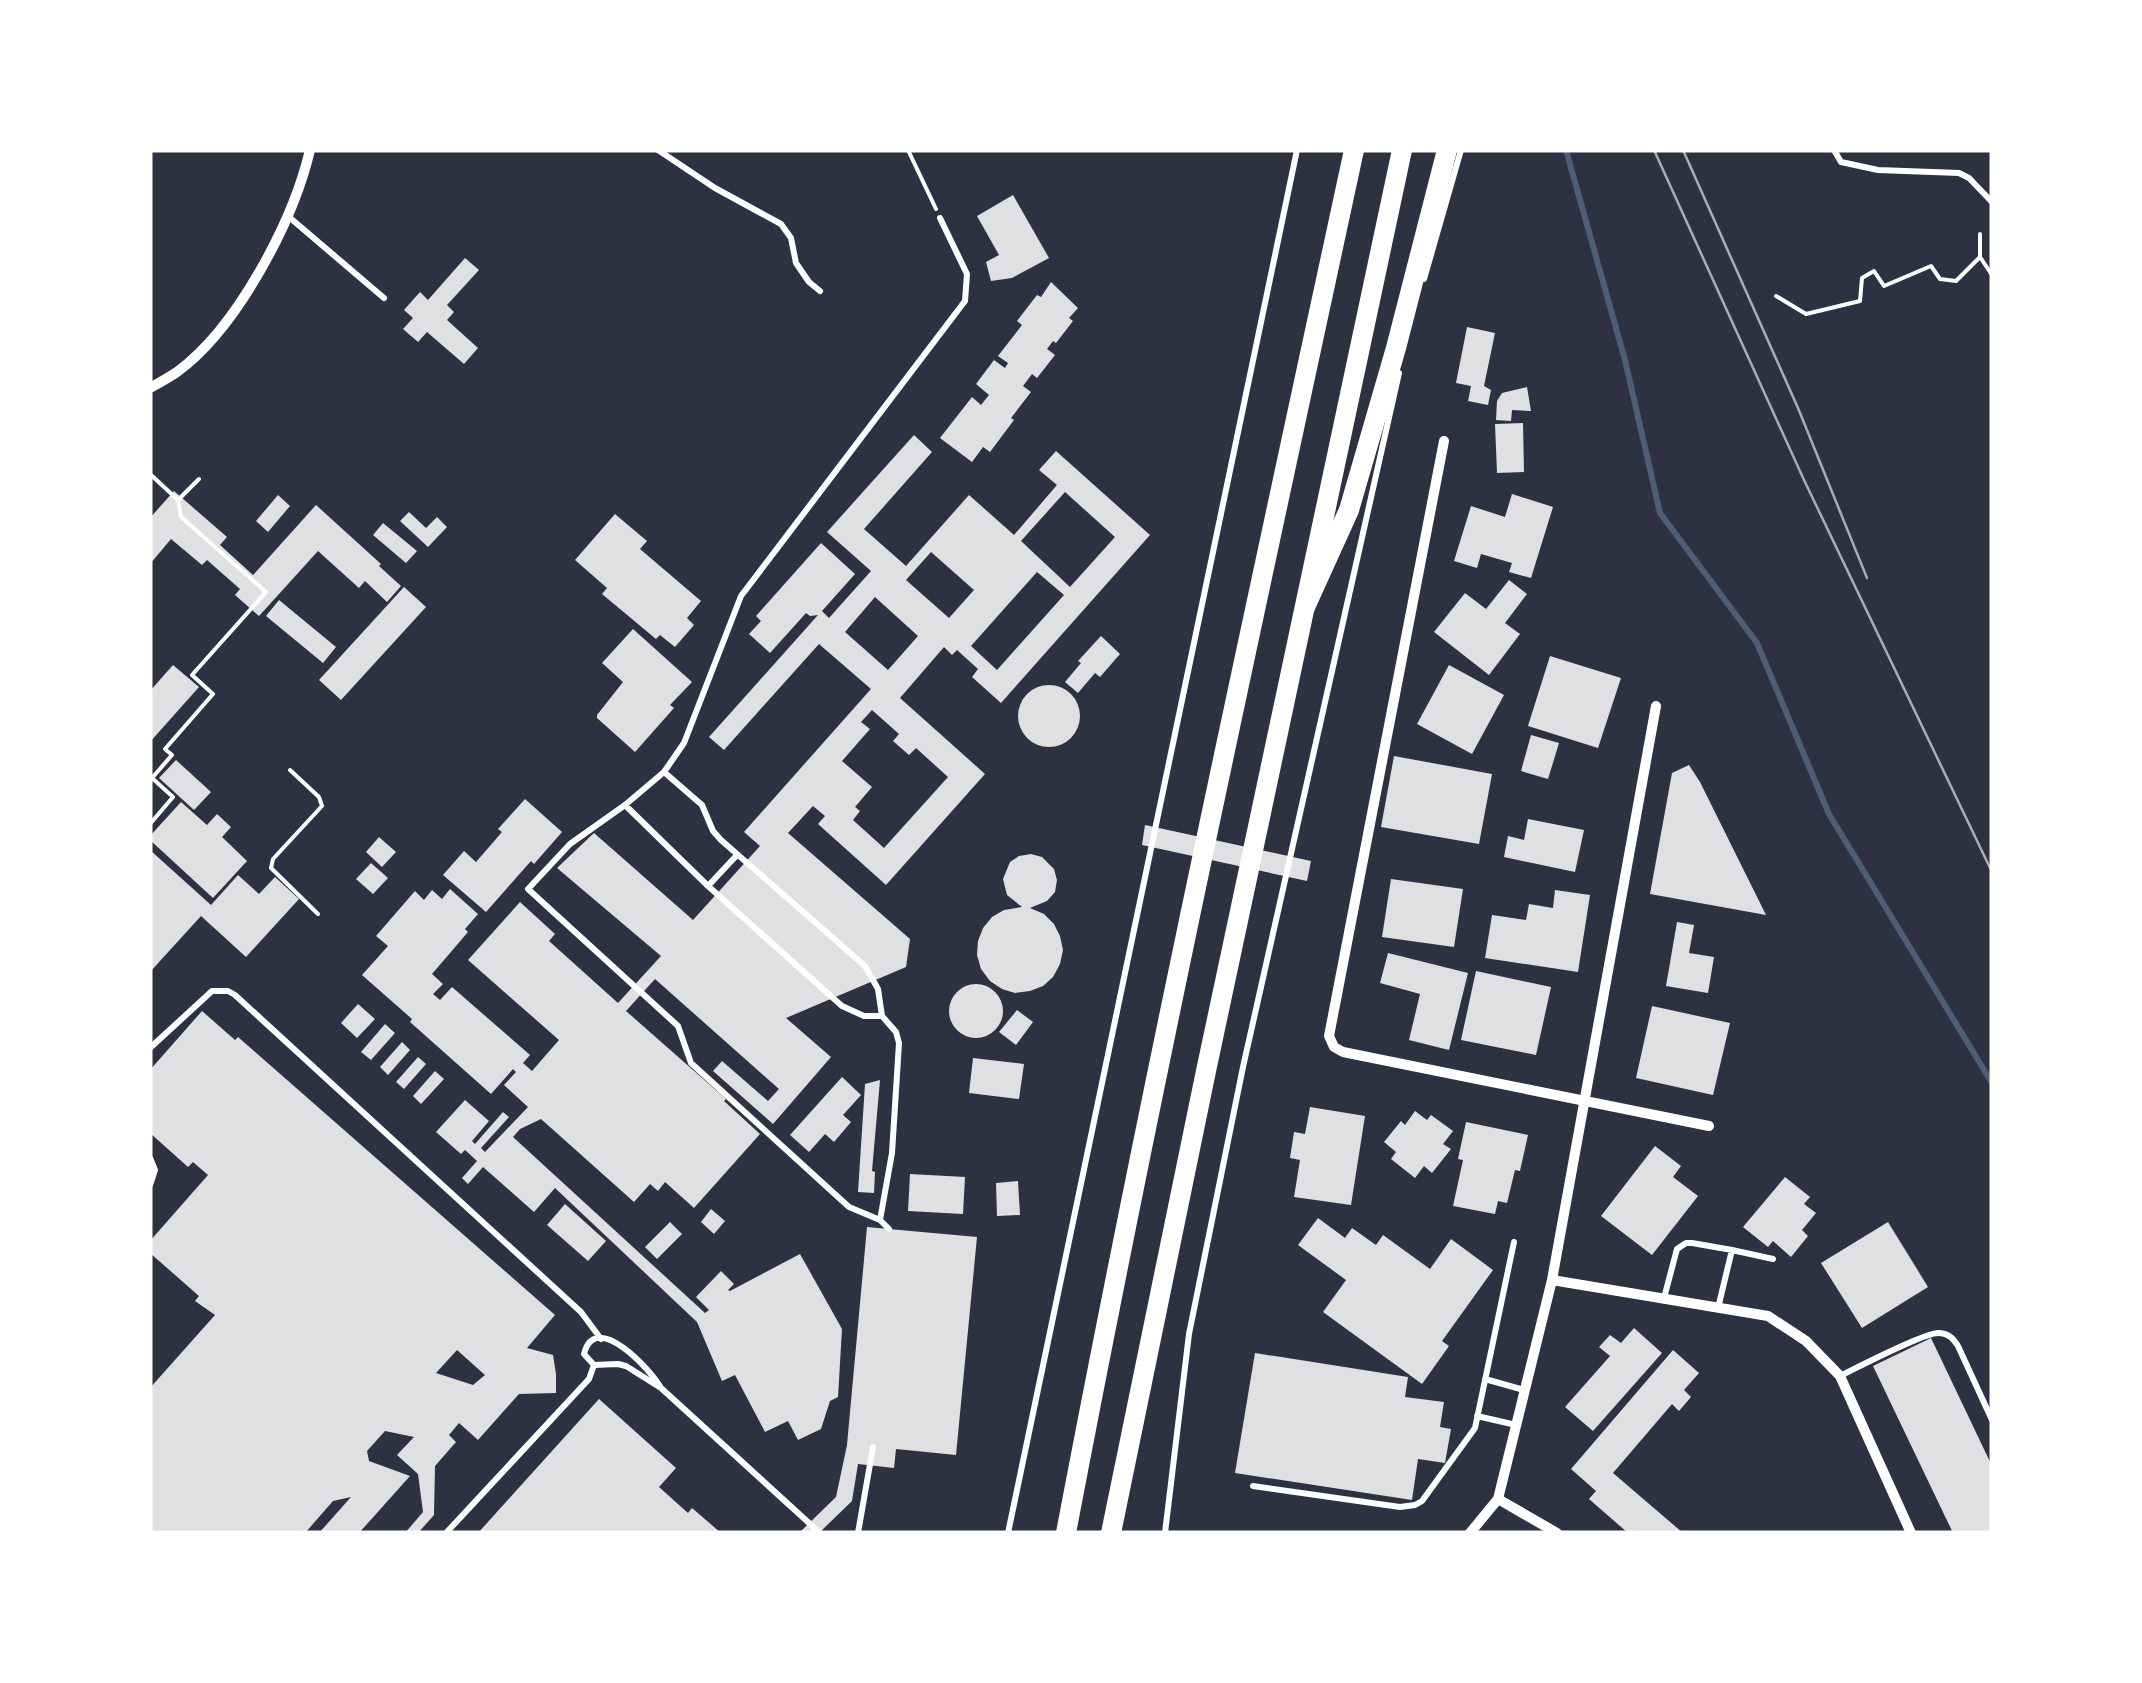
<svg xmlns="http://www.w3.org/2000/svg" width="2142" height="1683" viewBox="0 0 2142 1683" font-family="Barlow,sans-serif">
  <style>
    .lines { fill: none; stroke-linecap: round; stroke-linejoin: round }
    .stream { stroke: #4f5d75; stroke-width: 6 }
    .building { fill: #e0e0e3; fill-rule: evenodd }
    .path { stroke: #fff; stroke-width: 4 }
    .service { stroke: #fff; stroke-width: 6 }
    .minor { stroke: #fff; stroke-width: 10 }
    .trunk { stroke: #fff; stroke-width: 20 }
    .motorway { stroke: #fff; stroke-width: 20 }
    .tram { stroke: #abadb3; stroke-width: 2.5 }
  </style>
  <rect width="100%" height="100%" fill="#2d3142"/>
  <g class="lines">
    <path class="stream" d="M1566 150 1625 360 1660 513 1757 643 1829 814 1992 1083"/>
  </g>
  <path class="building" d="M1013 195 1049 258 1012 278 991 281 986 262 999 255 977 216Z
    M465 258 479 270 447 305 454 312 447 320 478 348 464 364 427 332 418 342 403 329 413 318 404 310 420 292 428 300Z
    M1051 282 1078 308 1069 318 1073 321 1056 343 1053 341 1047 349 1055 355 1037 378 1032 374 1023 386 1031 392 1011 418 1014 420 990 452 983 447 972 462 940 438 972 397 981 405 989 395 976 384 994 360 1005 368 1008 363 998 356 1022 325 1017 321 1037 295 1041 297Z
    M1467 327 1495 333 1484 386 1491 390 1488 405 1468 401 1471 386 1456 383Z
    M1527 387 1531 411 1512 410 1511 421 1496 420 1497 401 1502 393Z
    M1523 423 1524 472 1497 473 1495 424Z
    M914 435 932 452 864 529 906 566 969 495 1014 535 1057 485 1039 470 1056 451 1150 535 1001 703 972 677 978 669 957 650 952 655 944 647 900 698 985 774 886 885 818 824 825 816 813 806 788 833 910 939 906 967 786 1018 831 1057 773 1124 713 1071 722 1061 768 1101 779 1089 655 979 626 1011 726 1099 724 1101 760 1134 694 1208 665 1182 658 1191 650 1184 634 1202 541 1119 520 1129 513 1137 705 1313 709 1310 696 1297 721 1271 734 1284 728 1290 730 1291 800 1254 842 1329 838 1397 830 1401 821 1429 798 1440 788 1421 765 1432 735 1375 722 1381 697 1322 555 1188 534 1212 483 1167 468 1184 462 1178 477 1161 465 1150 461 1154 436 1132 465 1100 489 1121 472 1141 475 1144 503 1112 509 1117 481 1148 485 1152 528 1107 504 1085 516 1072 513 1069 491 1094 410 1022 412 1019 362 975 388 946 376 936 415 891 424 900 432 890 442 899 450 889 478 914 465 929 468 932 432 974 443 984 433 994 440 1000 452 987 530 1055 523 1063 532 1071 559 1040 468 960 520 902 555 934 549 941 618 1003 661 956 557 868 594 833 693 920 760 846 744 832 871 689 819 644 724 750 709 737 818 615 810 616 806 613 770 653 749 634 761 621 756 616 821 543 855 574 822 611 829 618 871 571 827 532ZM1065 492 1115 537 1070 587 1021 541ZM931 552 974 590 949 618 906 580ZM1037 572 1064 595 997 670 971 646ZM875 597 918 636 888 670 845 632ZM872 710 899 734 893 741 909 755 916 748 948 777 884 848 853 820 860 811 855 807 872 787 842 761 870 729 861 722Z
    M174 491 227 537 220 545 253 575 316 505 381 564 379 566 401 586 387 602 365 581 359 588 318 551 259 616 235 595 240 589 207 560 202 565 171 539 150 564V518Z
    M1512 494 1553 507 1531 578 1509 572 1512 563 1481 554 1477 568 1454 561 1471 506 1505 517Z
    M278 495 290 506 268 532 256 521Z
    M409 512 426 528 437 517 447 527 428 547 400 521Z
    M615 514 647 541 640 549 701 601 687 618 694 625 675 647 660 635 656 639 602 594 607 588 575 560Z
    M383 523 417 551 406 563 373 535Z
    M1509 580 1527 594 1505 623 1520 634 1489 675 1434 632 1465 593 1486 609Z
    M404 587 426 607 341 700 319 680Z
    M279 600 336 647 323 663 266 616Z
    M633 629 692 682 670 705 674 708 635 752 597 718V715L623 682 602 663Z
    M1101 636 1120 654 1100 677 1095 673 1078 693 1065 682 1081 663 1078 661Z
    M1550 656 1621 678 1598 748 1528 726Z
    M173 665 199 687 150 742V691Z
    M1449 665 1504 695 1472 754 1417 724Z
    M1018 716a31 31 0 1 1 62 0a31 31 0 1 1-62 0Z
    M1531 735 1559 743 1548 779 1521 771Z
    M1394 756 1492 774 1479 844 1381 827Z
    M176 760 211 792 194 810 159 778Z
    M1689 765 1700 782 1766 915 1650 894 1672 773Z
    M525 799 562 832 534 864 531 861 486 912 443 875 464 851 476 862 502 832 498 829Z
    M181 802 207 825 217 814 231 827 222 837 247 861 213 898 150 840V836Z
    M1528 819 1584 830 1575 872 1504 857 1508 836 1524 840Z
    M1145 825 1311 861 1307 881 1142 845Z
    M379 837 396 852 382 867 366 852Z
    M150 850 211 905 238 875 259 894 275 877 299 899 246 957 201 916 150 972Z
    M1031 854 1042 857 1054 869 1057 880 1055 892 1047 901 1030 908 1044 914 1054 924 1060 936 1063 950 1060 964 1053 977 1043 986 1030 991 1015 993 1002 989 990 981 981 969 977 955 978 941 983 928 992 917 1004 910 1022 907 1007 895 1003 879 1010 862 1019 856Z
    M371 863 388 878 373 894 356 879Z
    M1391 879 1463 889 1454 947 1382 937Z
    M1555 890 1590 895 1578 972 1485 958 1492 915 1526 920 1529 904 1553 908Z
    M1677 922 1694 925 1689 953 1714 957 1708 993 1666 986Z
    M1388 953 1468 973 1449 1050 1409 1040 1420 994 1380 983Z
    M1476 971 1551 987 1536 1055 1461 1040Z
    M949 1011a27 27 0 1 1 54 0a27 27 0 1 1-54 0Z
    M358 1004 375 1019 357 1038 341 1023Z
    M1652 1006 1730 1023 1713 1095 1636 1078Z
    M1017 1010 1033 1022 1016 1045 999 1032Z
    M202 1011 235 1040 238 1037 555 1315 527 1348 553 1355 556 1374V1393L519 1394 478 1440 459 1423 449 1435 456 1442 435 1466 434 1515 418 1533H405L423 1512 418 1474 397 1455 414 1437 385 1431 367 1451 369 1461 410 1476 359 1533H319L351 1497 333 1501 305 1533H150V1388L215 1315 195 1301 199 1296 150 1253V1241L208 1175 193 1162 188 1167 150 1133V1070ZM457 1350 485 1375 473 1385 436 1373Z
    M385 1024 395 1033 371 1060 361 1052Z
    M402 1042 410 1050 388 1075 380 1067Z
    M418 1057 426 1064 404 1089 396 1082Z
    M973 1058 1024 1064 1019 1099 969 1093Z
    M435 1071 444 1079 421 1104 413 1096Z
    M842 1077 861 1095 843 1115 851 1122 834 1142 825 1134 809 1152 790 1135Z
    M880 1080 872 1171 875 1172 874 1193 858 1192 865 1084Z
    M1310 1107 1365 1116 1351 1205 1294 1197 1300 1160 1290 1158 1294 1132 1305 1134Z
    M1415 1111 1427 1120 1431 1115 1453 1131 1443 1144 1451 1149 1432 1173 1424 1166 1415 1178 1391 1159 1396 1152 1384 1142 1401 1121 1405 1125Z
    M1466 1122 1528 1135 1520 1171 1515 1170 1507 1203 1498 1201 1495 1214 1453 1206 1463 1160 1458 1159Z
    M1655 1146 1681 1166 1673 1177 1698 1196 1652 1255 1601 1216Z
    M910 1174 965 1177 963 1214 908 1211Z
    M1785 1177 1810 1197 1804 1204 1816 1213 1802 1230 1808 1236 1791 1257 1773 1241 1768 1247 1743 1227Z
    M1018 1181 1020 1215 997 1216 996 1183Z
    M565 1204 606 1241 588 1261 547 1225Z
    M711 1209 725 1221 714 1234 701 1222Z
    M1318 1218 1345 1238 1352 1228 1376 1245 1383 1235 1430 1269 1451 1239 1493 1270 1442 1341 1449 1346 1422 1384 1323 1312 1346 1280 1298 1245Z
    M670 1222 682 1234 657 1259 645 1247Z
    M1888 1222 1928 1287 1862 1328 1821 1263Z
    M867 1227 977 1237 956 1455 896 1449 894 1468 858 1464 852 1501 819 1533H799L836 1497 847 1445Z
    M1634 1328 1662 1353 1593 1431 1565 1407 1610 1356 1599 1347 1610 1335 1621 1343Z
    M1931 1338 1992 1466V1533H1953L1873 1366Z
    M1673 1350 1699 1373 1684 1390 1691 1397 1679 1411 1672 1404 1613 1473 1683 1533H1628L1589 1499 1596 1491 1571 1469Z
    M1255 1353 1408 1377 1405 1397 1444 1402 1440 1427 1451 1429 1445 1463 1418 1459 1412 1500 1235 1473Z
    M599 1399 676 1468 659 1487 688 1513 692 1508 721 1533H478Z"/>
  <g class="lines">
    <path class="path" d="M908 150 936 209
      M1980 257V234
      M1776 296 1806 314 1860 301 1862 278 1874 271 1884 286 1931 266 1940 279 1956 281 1980 257 1992 275
      M150 474 178 500 199 479
      M290 770 319 797 322 806 273 859 271 868 318 914
      M150 824 173 797 152 778 172 755 165 749 213 694 192 675 266 592 181 517 178 500"/>
    <path class="service" d="M658 150 715 188 781 224 791 238 796 263 809 282 820 291
      M1834 150 1841 162 1878 170 1959 173 1969 178 1992 202
      M289 217 384 298
      M1424 279 1461 150
      M625 805 708 886 842 1006 864 1016H882L878 989 865 966 721 840 713 831 702 805 664 772
      M708 886 737 855
      M882 1016 896 1032 899 1043 892 1153 880 1220 889 1229
      M150 1048 212 991H228L235 995 581 1312 601 1339
      M150 1158 155 1170 150 1185
      M880 1220 849 1207 691 1063 678 1026 528 889 570 844 625 805 664 772 684 743 741 596 965 301 967 274 940 218
      M1732 1250 1773 1259
      M1664 1298 1677 1249 1686 1243H1692L1732 1250 1718 1308
      M1840 1376C1858 1367 1924 1333 1938 1333 1948 1333 1953 1338 1958 1346L1992 1420
      M1485 1379 1524 1390
      M661 1388C651 1370 595 1309 584 1354L594 1365 618 1364 626 1366 661 1388 820 1533
      M1477 1416 1516 1425
      M1253 1486 1400 1507 1415 1505 1422 1501 1475 1428 1514 1242
      M446 1533 589 1379 594 1365
      M858 1533 873 1447
      M1008 1533 1297 150
      M1165 1533 1189 1334 1243 1067 1399 373"/>
    <path class="minor" d="M150 388C159 383 168 378 177 372 237 328 293 222 310 150
      M1444 441 1329 1036 1334 1047 1343 1052 1709 1126
      M1552 1280 1768 1316 1806 1341 1840 1376 1911 1533
      M1498 1499 1557 1533
      M1470 1533 1498 1499 1552 1280 1656 706"/>
    <path class="trunk" d="M1066 1533C1154 1070 1255 610 1354 150
      M1111 1533 1206 1071 1402 150"/>
    <path class="motorway" d="M1305 607 1349 510 1396 348 1447 150"/>
    <path class="tram" d="M1654 150 1804 480 1992 872
      M1683 150 1798 408 1867 578"/>
  </g>
  <rect width="2142" height="1683" fill="none" stroke="#ffffff" stroke-width="305"/>
</svg>
